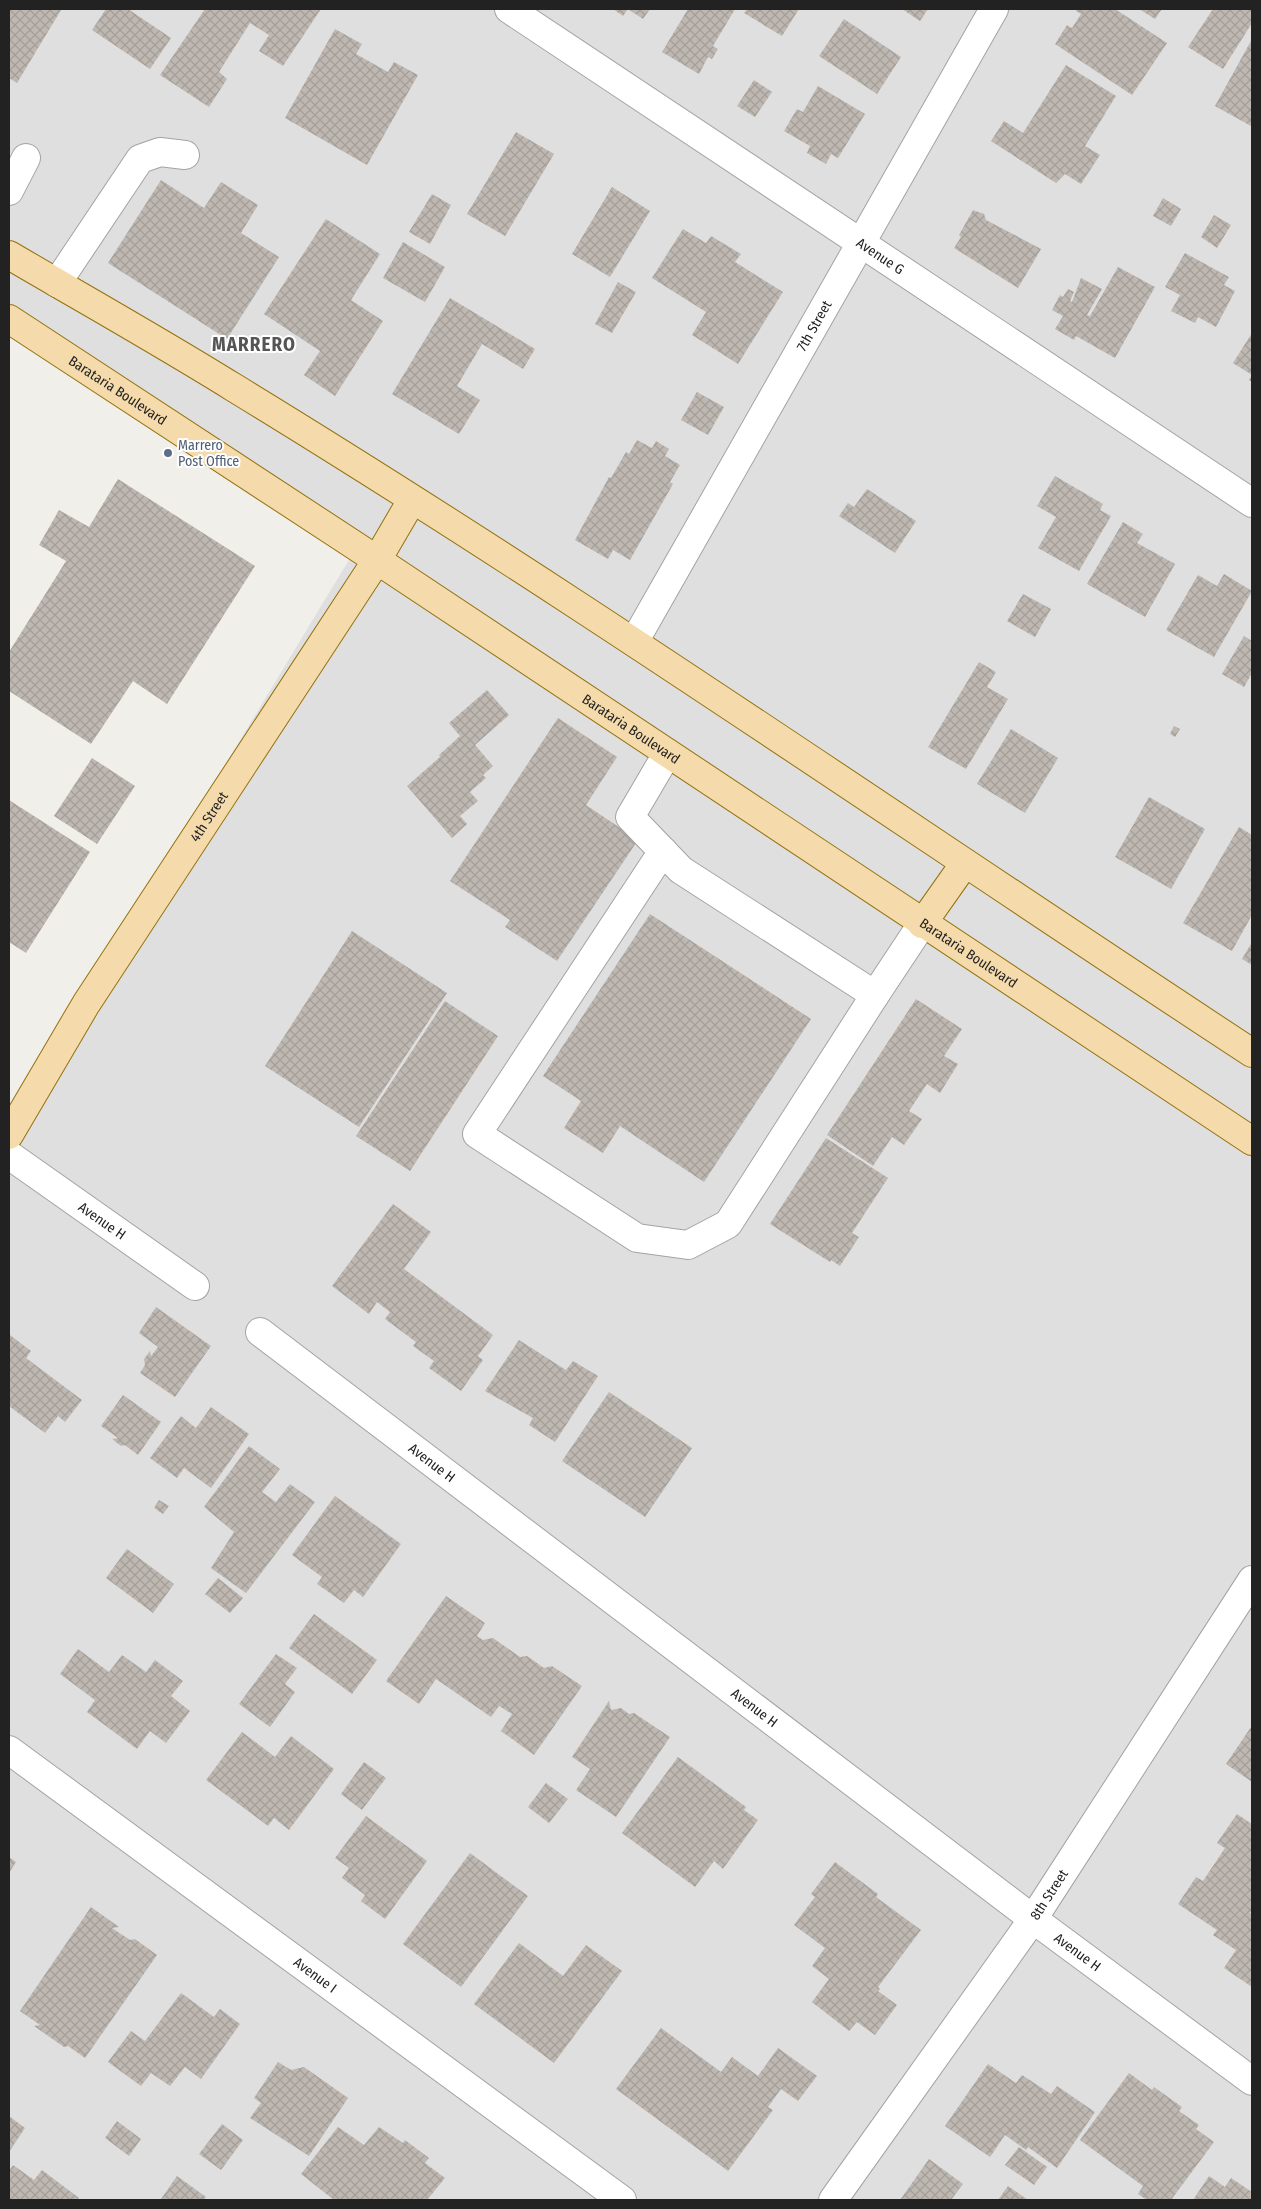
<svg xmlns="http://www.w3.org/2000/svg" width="1261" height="2209" viewBox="0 0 1261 2209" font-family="'Fira Sans Condensed',sans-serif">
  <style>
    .residential { fill: #e0dfdf }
    .building { fill: url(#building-cross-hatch) }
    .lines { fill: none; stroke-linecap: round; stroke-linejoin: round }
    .minor-casing { stroke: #a3a3a3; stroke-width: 30 }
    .major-casing { stroke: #93720d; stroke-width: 30 }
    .minor { stroke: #fff; stroke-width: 28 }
    .major { stroke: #f5dbab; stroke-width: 28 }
    .service-dot { fill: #5c6f8a; stroke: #fff; stroke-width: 2 }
    .labels { text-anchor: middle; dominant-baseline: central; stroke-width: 4; stroke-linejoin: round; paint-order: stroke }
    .street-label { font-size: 14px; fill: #222; stroke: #fff }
    .service-label { font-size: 14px; fill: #4e5e75; stroke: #fff; text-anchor: start }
    .district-label { font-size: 19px; font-weight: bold; letter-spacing: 1px; fill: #555; stroke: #fff }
  </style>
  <defs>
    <pattern id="building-cross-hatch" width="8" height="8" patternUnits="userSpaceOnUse" patternTransform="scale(1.25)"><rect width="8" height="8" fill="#bfb8b2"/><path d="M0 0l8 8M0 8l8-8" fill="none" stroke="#a49e99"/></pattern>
  </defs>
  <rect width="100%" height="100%" fill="#f1efea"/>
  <path class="residential" d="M9 9H1252V2200H9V1122L364 535 9 322Z"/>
  <path class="building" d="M9 9 61 10 17 83 9 78Z
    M106 9H128L171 38 150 69 92 30Z
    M205 9H321L283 66 259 51 269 35 250 23 219 72 227 79 209 107 160 75Z
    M613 9H650L643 19 628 9 623 16Z
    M688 9H735L713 46 718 49 712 59 708 57 699 74 662 52Z
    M747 9H799L782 36 744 13Z
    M902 9H928L920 21Z
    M1077 9H1115L1167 43 1132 95 1055 44 1067 25 1072 28 1081 14 1076 11Z
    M1139 9H1162L1155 19Z
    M1213 9H1252V23L1223 69 1188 47Z
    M844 19 901 57 877 94 819 56Z
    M335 29 362 44 356 54 388 72 394 62 418 75 367 165 285 118Z
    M1252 39V124L1251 126 1215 106Z
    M1066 65 1116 96 1085 146 1100 155 1081 184 1065 174 1056 183 991 141 1004 121 1023 133Z
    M754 80 772 92 755 117 737 106Z
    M818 86 865 114 838 158 831 154 826 164 807 153 810 146 784 131 797 109 803 112Z
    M516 132 554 154 505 236 467 214Z
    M161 180 204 208 221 182 258 205 241 233 279 257 227 339 108 263Z
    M612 187 650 211 610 277 572 254Z
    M432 194 451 205 430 244 409 232Z
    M1163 198 1181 209 1171 226 1153 216Z
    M973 210 984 214 986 220 1041 249 1018 288 954 248 961 237 959 235Z
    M1214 215 1231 225 1217 248 1201 237Z
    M326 219 380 254 351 300 383 321 335 396 304 375 320 351 264 314Z
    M683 229 706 243 711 236 741 254 735 262 783 292 738 364 692 335 706 312 652 278Z
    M403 242 445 267 425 302 383 278Z
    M1185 253 1229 277 1224 285 1235 291 1216 327 1198 317 1195 323 1171 311 1180 295 1165 287Z
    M1118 267 1155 287 1115 358 1076 336 1074 340 1055 329 1063 316 1052 310 1060 295 1063 297 1068 289 1074 292 1070 301 1072 302 1081 278 1102 289 1087 315 1090 316Z
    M618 282 636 292 612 333 595 324Z
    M450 298 535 349 523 369 482 344 457 386 480 400 459 434 392 394Z
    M1252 333V382L1249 380 1252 375 1233 363Z
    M697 392 724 407 708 435 681 420Z
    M637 440 652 448 656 441 669 449 665 456 680 465 670 482 673 484 630 560 613 550 608 559 575 540 609 477 611 478 626 452 629 454Z
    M1055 476 1103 504 1100 510 1111 516 1079 571 1038 548 1056 517 1037 506Z
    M118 479 255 566 167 704 133 681 91 744 9 691V652L66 561 39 545 59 510 89 527Z
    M867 489 916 521 895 553 839 516 848 503 854 507Z
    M1123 522 1143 534 1137 543 1175 564 1145 617 1087 584Z
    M1224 574 1252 591 1214 657 1166 630 1198 575 1217 586Z
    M1023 594 1051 609 1035 637 1007 621Z
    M1244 636 1252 641V673L1244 687 1222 674Z
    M979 662 996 672 987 687 1008 699 966 769 928 747Z
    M487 690 509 715 475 745 493 766 483 775 486 778 470 792 478 801 460 816 467 824 452 838 407 786 440 757 439 755 460 736 449 723Z
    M558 718 617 757 586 805 638 840 557 961 505 927 510 920 450 881Z
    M1174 726 1180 729 1175 737 1170 734Z
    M1011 729 1058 758 1025 813 977 784Z
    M92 758 135 786 97 844 54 816Z
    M1149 797 1205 829 1171 889 1115 857Z
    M9 800 90 852 26 953 9 942Z
    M1239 827 1252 835V915L1232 951 1183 923Z
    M650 914 811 1019 704 1182 620 1126 603 1153 564 1128 581 1101 543 1076Z
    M352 931 447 993 359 1127 265 1066Z
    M1252 942V965L1242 959Z
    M916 999 962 1029 944 1056 958 1064 940 1093 927 1084 909 1111 922 1119 904 1145 892 1137 873 1166 827 1135Z
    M445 1001 498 1036 410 1171 356 1136Z
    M826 1138 888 1178 852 1233 859 1237 840 1266 831 1260 830 1262 770 1224Z
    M393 1204 431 1232 404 1269 493 1335 478 1356 483 1360 461 1391 429 1368 434 1361 413 1346 416 1342 385 1319 390 1312 377 1302 369 1314 332 1286Z
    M156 1307 211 1346 175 1397 140 1373 145 1365 144 1359 150 1351 151 1356 158 1347 139 1333Z
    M10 1335 31 1351 26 1358 82 1400 65 1422 58 1416 45 1433 9 1406Z
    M519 1340 566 1370 573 1361 598 1376 555 1442 529 1425 533 1418 485 1391Z
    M609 1392 692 1448 645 1517 562 1461Z
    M123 1395 161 1422 138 1455 125 1445 121 1446 112 1439 118 1438 101 1426Z
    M211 1407 249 1434 211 1488 184 1468 177 1478 150 1458 181 1416 196 1428Z
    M249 1446 280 1469 262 1492 276 1502 290 1484 315 1502 246 1593 211 1568 234 1532 204 1507Z
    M335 1496 401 1544 363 1597 354 1590 344 1603 317 1584 322 1577 292 1555Z
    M159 1500 169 1506 163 1514 154 1508Z
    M127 1549 174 1584 153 1613 106 1578Z
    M218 1578 243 1598 230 1613 205 1594Z
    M446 1596 485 1623 477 1636 483 1640 493 1638 520 1657 527 1656 544 1668 552 1666 582 1686 534 1755 501 1731 512 1714 499 1706 491 1717 436 1679 419 1704 386 1681Z
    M314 1614 377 1660 352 1694 289 1648Z
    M78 1649 109 1672 122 1655 146 1672 155 1660 183 1681 171 1696 190 1711 166 1743 150 1731 137 1749 87 1712 95 1700 60 1674Z
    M276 1654 297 1668 285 1684 295 1692 270 1727 239 1704Z
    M609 1701 611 1710 621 1708 629 1714 634 1713 670 1737 616 1817 576 1790 590 1769 572 1757Z
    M1251 1727 1252 1729V1782L1226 1764Z
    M242 1732 275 1757 291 1736 334 1769 289 1830 274 1818 268 1826 206 1780Z
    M678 1757 746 1807 744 1810 758 1820 723 1869 714 1861 695 1887 622 1833Z
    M364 1762 386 1778 362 1810 341 1794Z
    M546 1783 568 1799 549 1823 528 1807Z
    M1237 1814 1252 1824V1909L1250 1913 1252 1914V1987L1224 1968 1236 1950 1213 1935 1217 1930 1178 1904 1196 1877 1203 1881 1225 1848 1217 1843Z
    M366 1816 427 1861 385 1919 361 1901 365 1895 342 1878 349 1868 335 1858Z
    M470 1853 528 1896 461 1987 403 1944Z
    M9 1857 16 1862 9 1873Z
    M835 1862 878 1894 876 1897 921 1930 878 1987 880 1989 878 1991 897 2005 875 2035 857 2022 849 2031 812 2002 829 1979 812 1966 825 1948 794 1925 815 1897 811 1894Z
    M91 1907 119 1927 112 1928 130 1940 135 1939 157 1955 85 2058 68 2046 64 2047 34 2026 40 2025 20 2011Z
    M519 1943 563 1976 586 1945 622 1971 554 2063 474 2004Z
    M181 1993 214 2017 220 2009 240 2024 201 2079 185 2067 170 2086 151 2073 141 2086 108 2062 131 2031 145 2041Z
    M661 2028 721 2072 732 2057 758 2076 778 2048 817 2076 798 2101 781 2089 768 2107 773 2110 728 2171 616 2089Z
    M278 2062 291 2070 304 2067 348 2098 309 2156 250 2118 261 2103 254 2098Z
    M988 2064 1016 2083 1022 2075 1051 2094 1057 2086 1095 2112 1057 2168 1028 2147 1026 2150 1005 2135 990 2157 945 2126Z
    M1129 2073 1152 2090 1154 2087 1182 2107 1179 2111 1199 2125 1196 2129 1214 2142 1171 2200H1147L1138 2194 1143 2186 1080 2140Z
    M9 2116 25 2128 9 2152Z
    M117 2121 141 2139 129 2156 105 2138Z
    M222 2124 243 2140 221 2170 199 2154Z
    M338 2127 364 2145 379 2127 403 2143 405 2140 429 2158 425 2163 445 2178 427 2200H334L301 2174Z
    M1019 2147 1047 2167 1034 2185 1005 2165Z
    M929 2159 963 2184 951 2200H900Z
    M13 2165 34 2180 42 2170 79 2198 77 2200H9V2171Z
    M177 2176 206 2197 204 2200 161 2199Z
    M1209 2176 1225 2187 1231 2178 1252 2192V2200H1193Z
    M1008 2186 1028 2200H998Z"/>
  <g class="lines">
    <defs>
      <g id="minor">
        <path id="s1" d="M509 9 1252 503"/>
        <path d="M9 191 26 158"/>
        <path d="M57 283 140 159 160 152 185 155"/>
        <path id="s2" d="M634 642 994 9"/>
        <path d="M667 754 630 817 681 870 875 995 922 924"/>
        <path d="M663 851 477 1134 637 1238 688 1245 728 1224 875 995"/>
        <path id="s3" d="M9 1155 195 1286"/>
        <path id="s4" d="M260 1332 1033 1919 1252 2081"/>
        <path id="s5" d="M9 1750 622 2200"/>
        <path id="s6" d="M833 2200 1033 1919 1252 1580"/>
      </g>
      <g id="major">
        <path d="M9 255C84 299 159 341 233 387 579 598 913 831 1252 1053"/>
        <path id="s7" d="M9 319 377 560 1252 1141"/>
        <path d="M922 924 965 863"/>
        <path id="s8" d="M9 1135 86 1004 377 560 412 500"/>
      </g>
    </defs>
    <use href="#minor" class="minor-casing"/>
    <use href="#major" class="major-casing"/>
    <use href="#minor" class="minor"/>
    <use href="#major" class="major"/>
  </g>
  <circle class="service-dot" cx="168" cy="453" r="5"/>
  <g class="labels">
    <g class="street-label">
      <text stroke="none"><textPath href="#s1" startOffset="446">Avenue G</textPath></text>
      <text stroke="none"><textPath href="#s2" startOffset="364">7th Street</textPath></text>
      <text stroke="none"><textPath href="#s7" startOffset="130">Barataria Boulevard</textPath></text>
      <text stroke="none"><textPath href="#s7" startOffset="745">Barataria Boulevard</textPath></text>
      <text stroke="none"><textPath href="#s8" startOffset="376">4th Street</textPath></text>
      <text stroke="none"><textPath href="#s7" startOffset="1150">Barataria Boulevard</textPath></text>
      <text stroke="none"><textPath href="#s3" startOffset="114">Avenue H</textPath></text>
      <text stroke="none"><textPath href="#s4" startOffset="216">Avenue H</textPath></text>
      <text stroke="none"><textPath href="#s4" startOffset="621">Avenue H</textPath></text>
      <text stroke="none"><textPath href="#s6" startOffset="374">8th Street</textPath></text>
      <text stroke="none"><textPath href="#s4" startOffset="1026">Avenue H</textPath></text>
      <text stroke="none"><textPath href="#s5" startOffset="380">Avenue I</textPath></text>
    </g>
    <g class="service-label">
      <text x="178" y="445">Marrero<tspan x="178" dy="16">Post Office</tspan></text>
    </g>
    <g class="district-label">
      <text x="254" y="344">MARRERO</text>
    </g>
  </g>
  <rect width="1261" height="2209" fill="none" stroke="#222222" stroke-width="20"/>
</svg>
